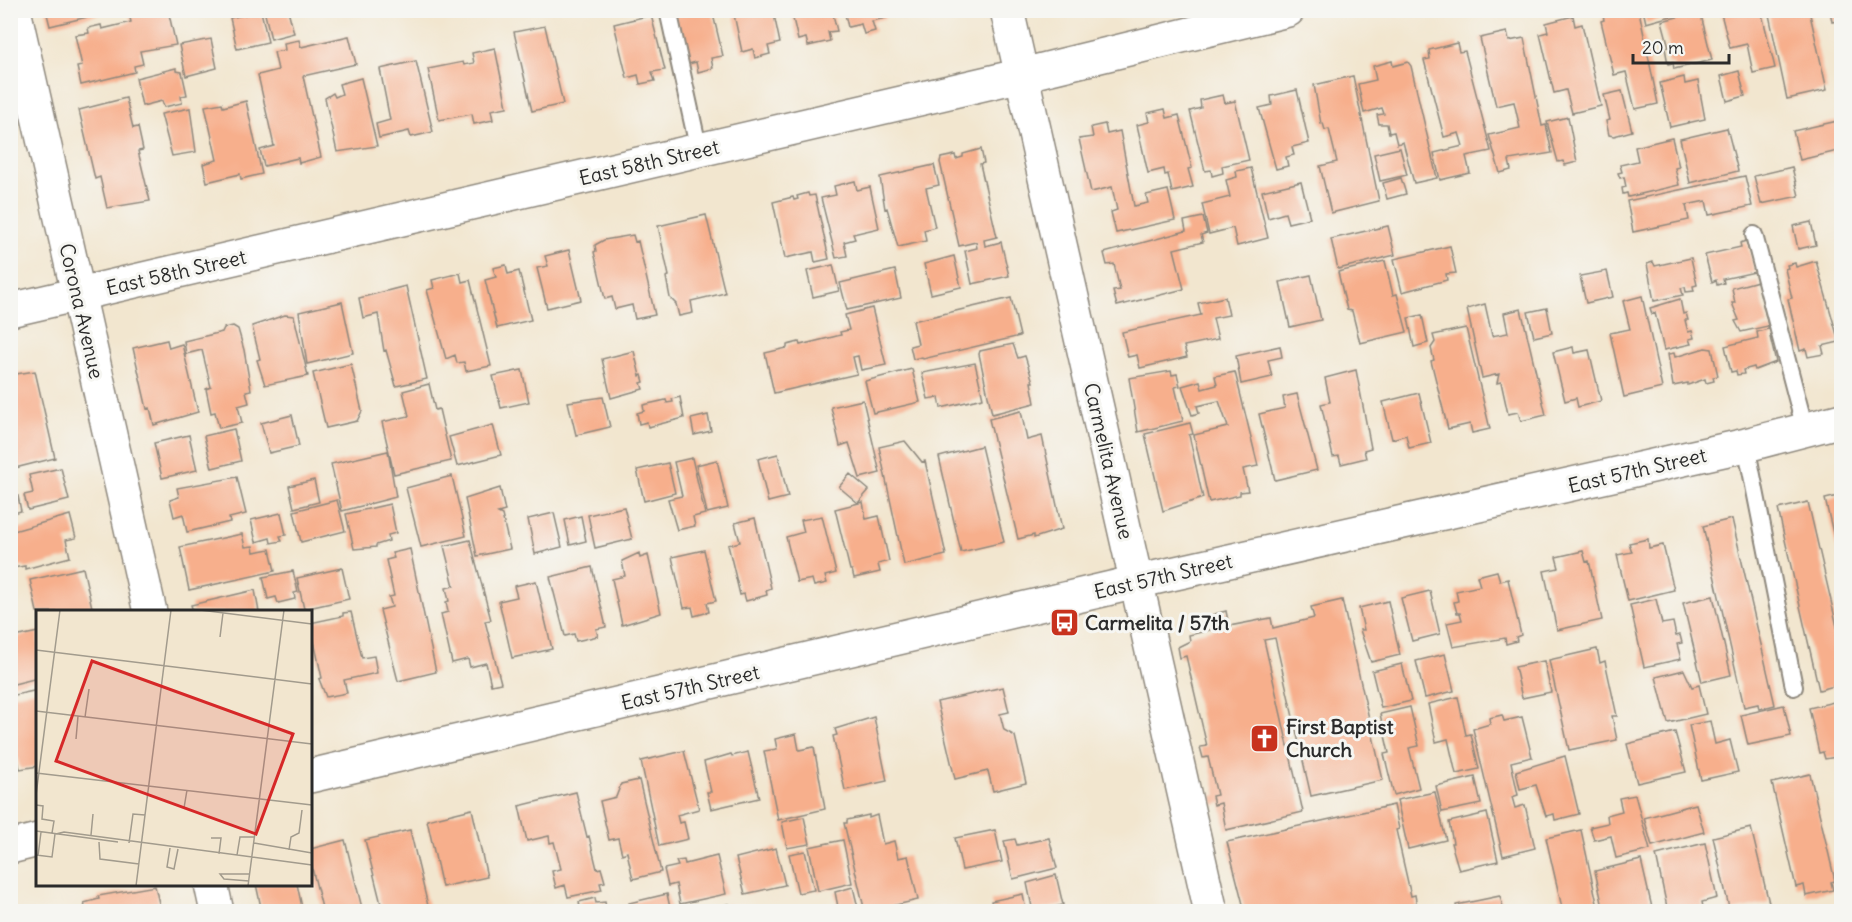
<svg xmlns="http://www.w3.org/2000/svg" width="1852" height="922" viewBox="0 0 1852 922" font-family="Delius,sans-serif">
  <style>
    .building { fill: #f7af8c }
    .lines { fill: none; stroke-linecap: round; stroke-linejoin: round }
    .lane-casing { stroke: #8e887d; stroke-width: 20 }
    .street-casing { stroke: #8e887d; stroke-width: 36 }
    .lane { stroke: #fff; stroke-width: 16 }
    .street { stroke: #fff; stroke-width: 33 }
    .labels { text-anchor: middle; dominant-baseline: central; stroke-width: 6; stroke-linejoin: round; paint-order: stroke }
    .street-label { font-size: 20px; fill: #2b2b2b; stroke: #f6f6f2 }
    .poi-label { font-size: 20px; font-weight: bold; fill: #2b2b2b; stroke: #f6f6f2; text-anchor: start }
    .inset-road { fill: none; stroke: #a29b8d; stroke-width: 1.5 }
    .view { fill: #d62828; fill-opacity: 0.15; stroke: #d62828; stroke-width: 3 }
    .inset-edge { fill: none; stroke: #2b2b2b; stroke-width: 3 }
  </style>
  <rect width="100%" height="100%" fill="#f6f6f2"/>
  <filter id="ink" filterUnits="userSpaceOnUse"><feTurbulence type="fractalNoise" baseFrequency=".0167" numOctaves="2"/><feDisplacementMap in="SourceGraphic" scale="12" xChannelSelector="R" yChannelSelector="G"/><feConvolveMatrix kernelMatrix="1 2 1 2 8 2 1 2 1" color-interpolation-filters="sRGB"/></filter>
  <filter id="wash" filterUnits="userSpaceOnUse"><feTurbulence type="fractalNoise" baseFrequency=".008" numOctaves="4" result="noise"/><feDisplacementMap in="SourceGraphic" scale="24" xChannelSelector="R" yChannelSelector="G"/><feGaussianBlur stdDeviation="1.35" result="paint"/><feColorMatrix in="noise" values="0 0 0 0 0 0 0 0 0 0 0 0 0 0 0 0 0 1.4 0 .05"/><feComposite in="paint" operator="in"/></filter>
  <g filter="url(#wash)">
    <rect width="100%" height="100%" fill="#f2e6cf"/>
    <g id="blocks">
      <path class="building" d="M46 10H112V11L50 26Z
        M128 10H168L176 45 140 51 143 64 134 66 135 72 81 85 77 67 82 66 75 35 89 33 88 28 101 25 102 29 131 22Z
        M264 10H288L294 33 271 39Z
        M673 10H712L723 56 711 58 713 68 698 72 696 62 685 65Z
        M733 10H773L780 43 768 46 770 54 755 58 753 49 742 52Z
        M791 10H832L837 31 828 32 830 41 808 46 806 38 798 40Z
        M844 10H884L886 18 872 21 875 31 864 34 861 24 848 27Z
        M1627 10 1628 14 1639 11 1658 104 1635 109 1626 72 1614 75 1601 21 1604 20 1602 11Z
        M1643 10H1688L1689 11 1646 23Z
        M1720 10H1761L1775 68 1753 73 1747 44 1730 48Z
        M1768 10H1809L1827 90 1787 99Z
        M1830 10H1842V20L1832 22Z
        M261 11 268 42 237 49 230 18Z
        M1700 11 1712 60 1674 69 1673 63 1668 64 1665 48 1669 47 1662 21Z
        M651 15 665 70 652 72 655 81 640 84 638 75 627 78 614 24Z
        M1573 16 1575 26 1582 24 1601 106 1572 113 1566 90 1554 93 1540 34 1548 32 1546 23Z
        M545 26 563 104 532 111 514 32Z
        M1507 32 1509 41 1524 38 1542 126 1546 125 1552 153 1509 160 1511 170 1500 173 1489 135 1520 128 1514 102 1496 106 1480 38Z
        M349 36 356 64 303 76 321 157 299 163 298 158 264 166 260 150 274 146 258 75 278 70 274 52 285 50 284 43 299 40 301 47Z
        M211 39 217 68 186 76 179 45Z
        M1457 43 1459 52 1465 51 1491 151 1466 156 1470 173 1440 180 1434 153 1463 146 1459 133 1444 137 1424 60 1430 59 1429 50Z
        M495 48 507 107 491 110 493 120 474 124 472 114 439 120 428 69 463 62 464 65 474 63 472 53Z
        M416 61 433 132 411 137 409 131 379 138 376 124 390 120 380 69Z
        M1392 61 1393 66 1408 62 1411 66 1437 178 1414 183 1403 142 1397 144 1394 132 1389 133 1387 124H1379L1377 115 1384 114 1382 108 1364 113 1358 84 1376 80 1373 66Z
        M176 68V71L182 72 187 95 181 96 182 103 164 107 162 101 142 106 136 78Z
        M1739 71 1745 96 1727 101 1721 76Z
        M1353 76 1379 201 1331 213 1320 166 1337 162 1329 129 1325 130 1323 123 1321 124 1314 85Z
        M1684 77 1685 84 1698 81 1705 119 1670 127 1660 83Z
        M361 78 377 146 337 152 325 98 333 93 335 97 342 94 339 84Z
        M1297 90 1309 143 1292 147 1294 155 1286 157 1288 166 1276 169 1259 108 1272 105 1271 96Z
        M1622 91 1632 131 1614 136 1609 135 1606 121 1610 120 1604 95Z
        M1223 95 1225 103 1235 101 1249 160 1222 166 1223 173 1212 176 1211 170 1205 171 1190 111 1201 108 1200 100Z
        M126 98 133 128 138 127 143 150 138 151 150 201 107 208 100 177 95 179 79 110Z
        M246 101 262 174 241 179 240 174 207 182 203 164 217 160 205 106 222 103 223 107Z
        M190 108 196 152 172 156 161 114Z
        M1165 109 1167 118 1179 115 1192 168 1188 169 1193 187 1172 192 1168 174 1165 175 1164 169 1148 173 1137 125 1149 122 1147 113Z
        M1568 117 1577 162 1565 165 1564 161 1558 162 1547 122Z
        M1842 120V150L1800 160 1793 131Z
        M1105 124 1107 134 1120 131 1134 206 1148 203 1146 195 1168 190 1175 220 1116 233 1111 212 1117 210 1112 187 1091 192 1079 139 1093 137 1091 127Z
        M1727 128 1738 171 1690 183 1680 139Z
        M1672 138 1679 167 1675 168 1679 185 1628 197 1627 193 1623 194 1622 188 1626 187 1624 177 1620 178 1618 173 1622 172 1620 165 1638 161 1635 147Z
        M1400 148 1407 175 1380 181 1374 154Z
        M981 149 984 163 980 164 997 237 984 240 985 246 1001 242 1009 276 972 284 965 251 977 248 976 242 959 246 940 162 941 158 955 155 956 159 963 157V154Z
        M934 165 939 185 926 188 935 227 924 230 926 241 898 247 887 208 885 209 880 177Z
        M1792 167 1799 196 1761 204 1754 176Z
        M1251 168 1268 238 1237 246 1233 228 1209 234 1202 204 1230 197 1226 180 1237 177 1236 171Z
        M1745 176 1752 206 1709 215 1706 201 1686 205 1689 220 1633 232 1627 201Z
        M1401 178 1406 194 1387 199 1383 183Z
        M855 181 857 190 870 187 879 228 853 234 855 239 844 242 847 256 836 258 821 198 836 195 834 186Z
        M1301 182 1310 218 1288 223 1285 213 1268 218 1262 191Z
        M808 193 809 196 815 195 829 259 815 262 813 252 785 258 773 202 793 197 794 200 798 199 797 196Z
        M706 215 725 293 691 301 693 313 679 316 676 304 670 298 666 277 669 276 658 226Z
        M1203 217 1207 233 1201 235 1203 242 1174 249 1184 289 1117 306 1113 291 1120 290 1114 264 1107 265 1104 253 1186 231 1184 221Z
        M1811 222 1816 245 1798 249 1793 226Z
        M1388 226 1395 255 1338 269 1331 239Z
        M633 235 635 242 638 241 655 315 635 319 632 305 615 309 612 297 605 299 594 252 596 251 595 245 604 240Z
        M1746 241 1755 272 1723 279 1724 283 1717 285 1716 280 1712 282 1705 255 1741 247 1740 243Z
        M1450 246 1456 273 1446 274 1447 280 1402 292 1394 259Z
        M569 250 581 300 547 308 537 268 548 266 545 256Z
        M954 256 961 287 931 294 924 264Z
        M1691 258 1697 285 1693 286 1694 291 1686 292 1685 287 1681 288 1683 295 1654 301 1647 264 1653 262 1655 266Z
        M1385 261 1393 295 1397 294 1407 332 1360 343 1352 311 1347 310 1338 272Z
        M1816 261 1839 342 1822 346 1824 354 1808 357 1806 349 1800 351 1788 299 1792 298 1785 269 1788 268 1787 265 1795 263 1796 267Z
        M506 265 508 274 519 271 531 320 497 328 485 280 496 277 493 268Z
        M833 265 839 291 813 297 807 271Z
        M895 270 901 298 847 310 840 283Z
        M1607 271 1613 297 1586 303 1580 276Z
        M460 273 462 282 470 280 491 366 466 371 464 362 457 363 455 355 446 359 427 290 434 288 432 280Z
        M1311 275 1321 320 1290 327 1280 282Z
        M1758 281 1768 326 1741 332 1735 321 1739 320 1732 303H1735L1732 288Z
        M406 286 427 379 396 386 386 350 384 351 378 314 363 318 359 298Z
        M1642 296 1662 388 1624 397 1610 333 1630 329 1623 301Z
        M1225 297 1229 315 1213 318 1218 339 1184 346 1187 357 1140 368 1137 355 1128 357 1122 332 1201 315 1198 303Z
        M1011 298 1020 336 923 359 922 357 913 359 910 346 918 344 913 321Z
        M1680 299 1683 314 1686 313 1688 320H1685L1688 332 1692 331 1694 338 1689 339 1691 344 1664 350 1655 313 1652 314 1650 308Z
        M342 302 353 353 307 364 299 312Z
        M1485 304 1492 336 1508 333 1504 313 1521 309 1546 415 1521 421 1518 412 1508 414 1501 382 1497 383 1499 374 1482 378 1467 309Z
        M872 308 886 365 861 370 858 356 853 357 857 374 774 393 765 353 787 348V345L799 342 800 345 841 335 840 332 849 330 845 315Z
        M1547 308 1552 333 1534 337 1528 312Z
        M285 315 294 316 308 376 265 385 257 360 260 359 252 326Z
        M1422 315 1428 343 1414 347 1408 318Z
        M233 326 238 329 244 350 251 390 246 391 249 403 238 406 242 423 219 428 215 412 211 413 206 389 211 387 202 350 186 354 184 341 222 332 224 328Z
        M1466 328 1490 429 1472 433 1470 424 1448 429 1431 361 1434 360 1431 348 1435 342 1433 335Z
        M1768 329 1772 330 1774 336 1770 337 1776 362 1755 370 1754 367 1743 370 1744 374 1737 375 1736 371 1731 372 1725 346 1758 338 1757 332Z
        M167 340 169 348 182 344 198 412 154 425 150 408 147 409 133 348Z
        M1013 344 1018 358 1025 356 1033 382H1031L1035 403 992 414 979 354 980 351Z
        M1280 346 1282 357 1268 360 1272 377 1241 384 1236 356Z
        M1573 347 1574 353 1589 350 1601 401 1578 407 1576 398 1565 401 1553 352Z
        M1705 348 1712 349 1718 376 1713 377 1714 381 1706 383 1705 379 1688 385V383L1673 386 1668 354 1674 353 1675 357Z
        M634 351 640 376 642 375 644 382 641 383 643 389 611 398 602 359Z
        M975 363 983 398 941 408 939 397 928 399 922 373Z
        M351 364 362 411 357 421 326 428 313 373Z
        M912 369 920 402 873 413 865 381Z
        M522 370 529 402 501 408 493 376Z
        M1356 370 1371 448 1364 450 1366 458 1341 464 1339 456 1333 457 1321 404 1330 402 1325 378Z
        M35 371 55 458 15 468 10 450V375Z
        M1171 371 1172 375 1177 374 1180 386 1175 387 1183 421 1138 432 1129 378Z
        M1235 372 1258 466 1243 469 1248 491 1240 492V495L1209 502 1194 435 1228 427 1219 401 1197 406 1199 413 1192 415 1182 386 1200 381 1202 389 1217 385 1215 376Z
        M429 384 435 410 439 409 451 461 394 474 382 422 409 416 403 391Z
        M1419 393 1431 443 1409 448 1406 435 1392 439 1383 402Z
        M1297 394 1317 470 1275 480 1259 414 1285 408 1283 397Z
        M603 397 610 427 576 435 568 402Z
        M680 397 684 418 648 427 647 422 639 424 637 413 644 411 643 405 666 400 667 403 673 402 672 399Z
        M863 400 880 473 860 478 849 443 840 446 831 407Z
        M1021 411 1027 440 1042 436 1062 529 1034 538V535L1018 539 989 419Z
        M292 415 299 446 269 453 261 423Z
        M708 415 711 431 694 435 691 419Z
        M1190 423 1193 434 1189 435 1203 498 1163 511 1145 434Z
        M493 425 501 455 457 466 449 437Z
        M234 429 241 461 212 468 204 436Z
        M189 435 197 470 162 478 154 443Z
        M905 441 922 462 925 461 946 555 904 565 879 447Z
        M981 446 1004 542 961 552 939 457Z
        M388 451 396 497 342 511 331 464Z
        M778 454 788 497 768 502 758 459Z
        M692 458 705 514 693 517 695 526 677 530 668 499 682 496 674 462Z
        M717 460 728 508 707 513 696 465Z
        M668 463 675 493 644 501 637 470Z
        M61 468 69 500 28 510 24 495 33 493 29 475Z
        M850 474 869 490 858 503 839 487Z
        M452 476 466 536 421 547 406 488Z
        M237 477 246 514 229 518 230 522 187 532 183 514 174 517 170 500 179 497 177 488Z
        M314 480 319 502 294 508 289 486Z
        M500 488 505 511 498 513 502 515 510 549 477 556 465 499Z
        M1842 495V567H1841L1825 499Z
        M18 496 21 511 10 514V498Z
        M337 500 345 531 301 542 294 511Z
        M863 502 866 519 879 516 889 561 878 564 880 572 854 578 852 570H850L835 509Z
        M1808 502 1842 648V684L1819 690 1778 509Z
        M390 504 396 533 388 535 389 541 376 545V547L354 549 346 514Z
        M624 507 632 539 595 548 588 515Z
        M281 513 286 535 280 536 282 541 271 543 270 538 256 542 251 520Z
        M554 513 562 547 535 554 528 519Z
        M70 515 76 538 66 540 70 557 25 569V566L13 568 10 532Z
        M581 516 586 541 570 545 565 520Z
        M822 516 836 573 825 576 827 583 814 586 812 579 797 582 786 537 804 532 801 520Z
        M755 518 771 588 766 590 767 595 746 601 744 594 740 595 728 545 740 542 735 523Z
        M1732 519 1775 705 1759 709 1758 704 1744 707 1703 526Z
        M242 534 245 547 253 546 254 552 270 549 275 571 189 590 180 547Z
        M1648 539 1649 548 1663 545 1674 590 1628 601 1617 555 1632 552 1629 543Z
        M470 540 491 620 485 621 501 683 491 685 486 663 470 667 468 659 452 663 441 614 448 612 446 602 449 601 446 588 454 586 444 546Z
        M410 549 436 672 398 681 380 610 392 607 389 597 394 596 386 560 394 558 392 553Z
        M704 550 716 601 707 603 709 612 694 616 692 607 684 608 672 557Z
        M1583 551 1586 562 1589 561 1602 620 1557 630 1544 571 1559 568 1556 557Z
        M639 553 640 558 648 555 661 613 622 625 612 579 625 576 622 561Z
        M592 567 606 627 596 629 598 636 576 641 574 634 565 636 550 577Z
        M83 568 93 612H37L30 580Z
        M342 568 349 599 304 609 297 578Z
        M293 571 298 592 294 593 295 599 278 603 276 597 268 599 263 577Z
        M1497 571 1500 581 1508 579 1521 635 1516 637 1517 641 1506 644 1505 638 1453 647 1447 623 1462 620 1460 613H1457L1454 602 1458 601 1456 591 1480 586 1477 576Z
        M536 581 552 649 512 658 499 601 517 597 514 586Z
        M255 590 259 612H193L191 605Z
        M1430 591 1440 634 1412 641 1401 598Z
        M1713 596 1731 675 1702 682 1683 603Z
        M1656 599 1662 624 1673 622 1676 636 1680 635 1682 643 1677 644 1681 659 1644 667 1630 605Z
        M1342 600 1383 780 1311 796 1275 638 1264 640 1303 812 1226 830 1221 803 1214 805 1212 796 1217 795 1208 757 1203 758 1200 747 1207 746 1186 656 1180 658 1178 647 1190 641 1189 635 1214 629 1211 615 1226 611 1229 626 1271 618 1273 628 1314 618 1311 607Z
        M1388 601 1400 655 1371 662 1360 630H1364L1359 608Z
        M351 612 362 658 374 656 377 673 344 680 347 693 326 697 319 679 322 678 310 623 343 616V613Z
        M38 632V678L10 685V638Z
        M1597 649 1600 663 1605 661 1617 716H1612L1617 740 1569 750 1549 660Z
        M1445 654 1454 691 1425 698 1416 661Z
        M1544 661 1551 692 1522 698 1515 667Z
        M1402 664 1411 701 1381 708 1372 671Z
        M1684 670 1692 687 1699 685 1706 714 1668 723 1656 677Z
        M1003 687 1009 712 1000 714 1004 730 1015 736 1026 783 993 791 988 771 955 779 937 702Z
        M38 690V766L20 769 10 726V696Z
        M1458 697 1466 735 1471 734 1479 769 1456 774 1448 739 1436 742 1428 704Z
        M1842 700V756L1825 759 1823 752 1819 753 1809 708Z
        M1784 705 1791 736 1748 745 1741 715Z
        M1410 707 1419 746 1409 748 1419 788 1394 795 1384 754 1389 753 1380 714Z
        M1502 715 1504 721 1522 717 1532 757 1511 762 1518 795 1512 797 1515 808 1525 805 1535 848 1503 856 1473 729 1490 724 1489 718Z
        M874 717 887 781 845 790 833 736 837 735 835 729Z
        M1710 721 1715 744 1730 740 1738 772 1701 780 1689 725Z
        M1675 732 1686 772 1637 783 1627 744Z
        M796 734 799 750 814 747 825 809 778 820 764 751 777 749 775 739Z
        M684 751 699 809 677 815 679 823 684 822 688 839 659 846 641 761Z
        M748 752 759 798 711 809 707 792H711L704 762 731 754 732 756Z
        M1565 756 1579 814 1555 820 1554 814 1546 816 1536 785 1520 789 1516 771Z
        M1810 774 1835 881 1831 882 1833 890 1806 896 1804 885 1796 887 1772 783Z
        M1475 777 1481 804 1442 812 1436 786Z
        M639 780 661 872 633 879 627 852 622 854 618 838 609 840 600 801 616 797 621 784Z
        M576 792 587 837 589 836 597 869 601 868 605 882 600 883 602 890 568 897 565 885 556 888 552 871 561 869 554 842 550 843 549 836 527 841 519 806Z
        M1435 792 1446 840 1408 849 1397 800Z
        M1635 795 1650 850 1616 858 1611 836 1594 840 1590 827 1608 823 1607 815 1622 811 1619 798Z
        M1696 804 1704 832 1652 846 1644 818Z
        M1394 805 1399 829 1396 830 1411 896 1415 895 1418 912H1245L1227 842Z
        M472 809 487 877 442 887 427 820Z
        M1487 813 1498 861 1459 870 1451 843H1453L1449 822Z
        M869 815V818L877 815 883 844 894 841 898 858 908 856 918 900 865 912 844 823H847V820Z
        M804 817 810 844 787 848 782 822Z
        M1751 828 1769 903 1730 912 1713 837Z
        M410 830 429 910 383 912 365 840Z
        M995 830 1002 862 962 870 955 838Z
        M1581 830 1599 912H1563L1546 838Z
        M1049 838 1057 868 1013 879 1004 841 1015 839 1017 845Z
        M345 840 363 912H323L310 860V849Z
        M843 840 852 883 818 891 809 847Z
        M1705 843 1717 898 1702 902 1704 912H1668L1656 855Z
        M776 848 785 885 745 894 736 858Z
        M805 851 814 890 798 893 789 854Z
        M717 856 726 894 680 904 676 884 668 886 664 869 678 866 676 861 684 860 685 864Z
        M1641 860 1653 912H1604L1595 871Z
        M1056 875 1063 905 1033 912 1027 883Z
        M256 884H297L303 912H262Z
        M155 886 161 912H86L84 903 99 899 98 896Z
        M853 887 859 912H839L835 892Z
        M667 894 671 912H631L629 903Z
        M1023 894 1026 912H993L991 901Z
        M1500 896 1503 907 1493 909 1494 912H1457L1456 905Z
        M595 898 596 903 605 902 607 912H571L570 909 580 907 579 902Z
        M729 904 731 912H700L699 911Z"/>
    </g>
  </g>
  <g filter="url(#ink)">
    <use href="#blocks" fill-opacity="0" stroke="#8e887d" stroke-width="1.5"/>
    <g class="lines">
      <defs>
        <path id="lane" d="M668 10 699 151
          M1754 235 1805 429
          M1746 445 1794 687"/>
        <path id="street" d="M14 10 150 612
          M1007 10 1211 912
          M10 310 1022 75 1288 10
          M310 776 1158 577 1746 445 1842 420
          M10 847 38 840
          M211 884 217 912"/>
      </defs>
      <use href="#lane" class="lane-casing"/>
      <use href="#street" class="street-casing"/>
      <use href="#lane" class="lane"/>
      <use href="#street" class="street"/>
    </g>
  </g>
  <defs>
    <symbol id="bus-square" viewBox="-11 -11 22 22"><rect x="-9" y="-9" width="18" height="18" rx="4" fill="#c8321e" stroke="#f6f6f2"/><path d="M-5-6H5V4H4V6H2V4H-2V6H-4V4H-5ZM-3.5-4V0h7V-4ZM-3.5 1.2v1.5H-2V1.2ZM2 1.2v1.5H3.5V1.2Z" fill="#fff"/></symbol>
    <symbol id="church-square" viewBox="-11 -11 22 22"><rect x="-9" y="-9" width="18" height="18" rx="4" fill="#c8321e" stroke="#f6f6f2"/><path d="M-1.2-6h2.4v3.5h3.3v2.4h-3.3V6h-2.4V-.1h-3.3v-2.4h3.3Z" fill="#fff"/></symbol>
  </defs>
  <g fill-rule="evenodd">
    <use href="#bus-square" x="1048" y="606" width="33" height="33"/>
    <use href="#church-square" x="1248" y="722" width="33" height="33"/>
  </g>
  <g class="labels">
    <g class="street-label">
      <text transform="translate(649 162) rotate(-13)">East 58th Street</text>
      <text transform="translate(176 272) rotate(-13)">East 58th Street</text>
      <text transform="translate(82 311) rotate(77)">Corona Avenue</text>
      <text transform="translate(1109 461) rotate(77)">Carmelita Avenue</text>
      <text transform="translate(1637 470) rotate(-13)">East 57th Street</text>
      <text transform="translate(1163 576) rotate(-13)">East 57th Street</text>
      <text transform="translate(690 687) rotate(-13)">East 57th Street</text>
    </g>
    <g class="poi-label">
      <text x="1085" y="622">Carmelita / 57th</text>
      <text x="1286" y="726">First Baptist<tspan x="1286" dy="23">Church</tspan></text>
    </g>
  </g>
  <g transform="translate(36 610)">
    <rect width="276" height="276" fill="#f2e6cf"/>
    <path class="inset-road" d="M164 0 276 14M184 27 187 3M0 40 276 74M0 101 276 134M49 107 53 79M40 129 42 106M0 163 276 195M0 185 24 0M0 195 7 196 6 209 18 211 16 223M148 198 151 180M0 221 82 232M20 224 28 222 276 255M55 225 57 204M175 228H185L183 244M63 232 64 249 103 254M93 233 97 204 109 205M218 233 276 243M134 238 131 257 138 259 142 239M253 240 255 227 263 223 266 200M0 245 16 247 19 224M201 245 204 227H219M2 246 5 222M213 271 188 269 184 264H214M100 276 135 0M212 276 248 0"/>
    <path class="view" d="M56 51 257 124 220 224 20 151Z"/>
    <rect width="276" height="276" class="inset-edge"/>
  </g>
  <rect width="1852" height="922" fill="none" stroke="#f6f6f2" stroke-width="36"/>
  <path d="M1633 54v9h96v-9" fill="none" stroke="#2b2b2b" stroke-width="3"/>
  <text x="1642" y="54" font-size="18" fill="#2b2b2b" stroke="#f6f6f2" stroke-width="4.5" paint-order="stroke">20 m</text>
</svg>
